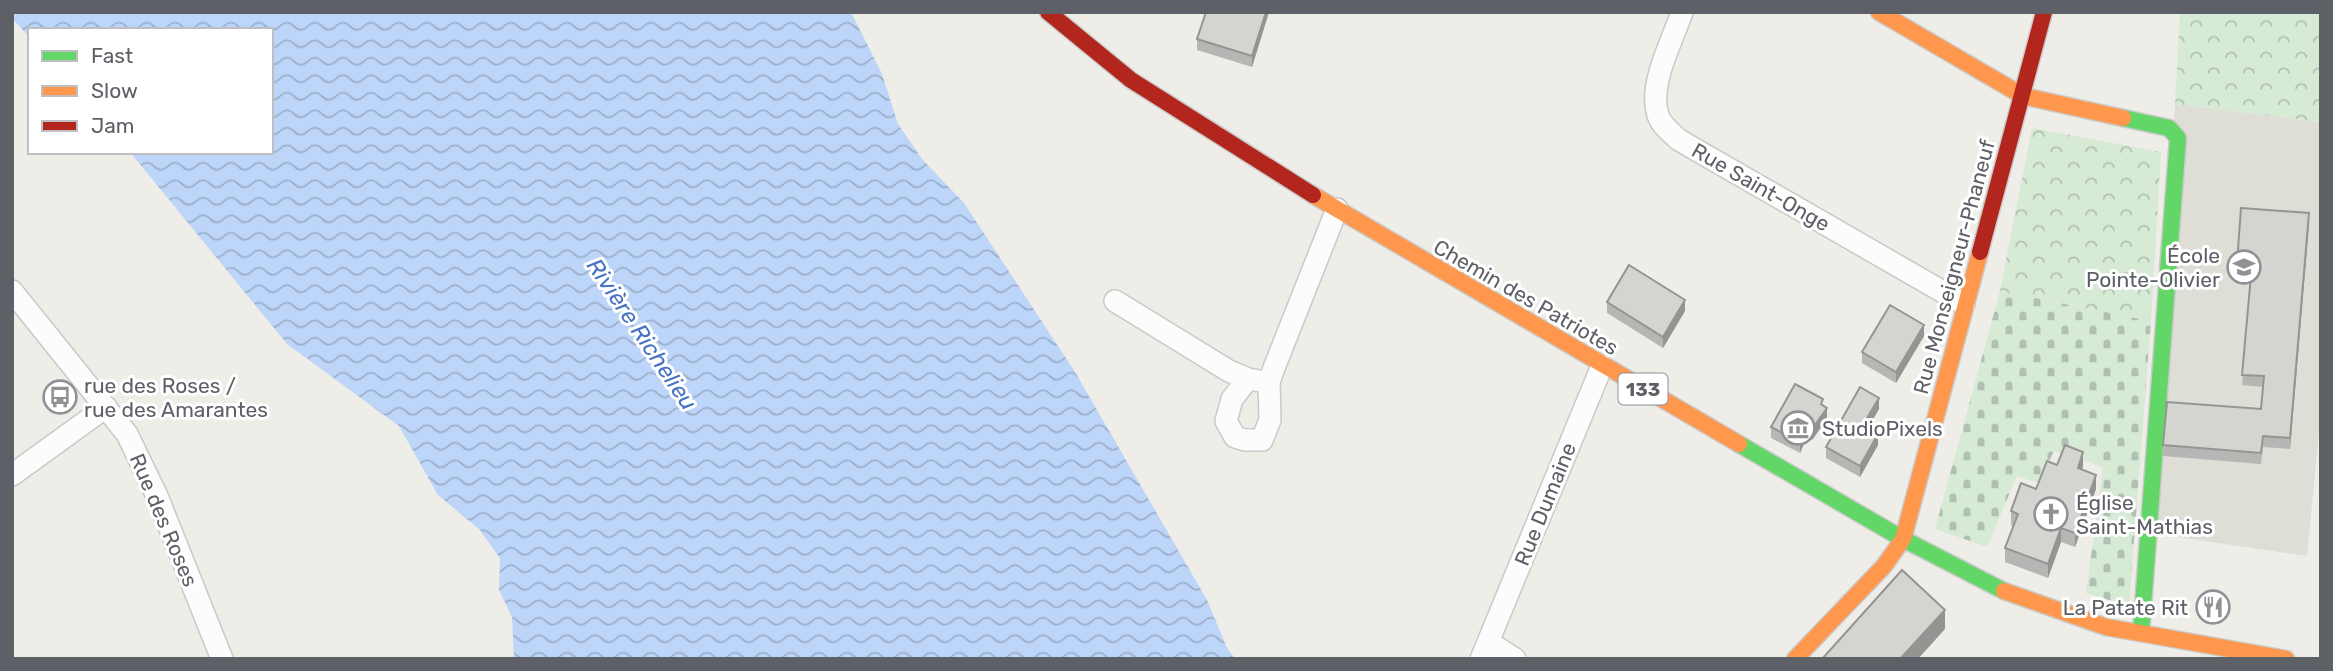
<svg xmlns="http://www.w3.org/2000/svg" width="2333" height="671" viewBox="0 0 2333 671" font-family="Rubik,sans-serif">
  <style>
    .education { fill: #deddd6 }
    .cemetery { fill: url(#cemetery-stones) }
    .park { fill: url(#park-crowns) }
    .water { fill: url(#water-waves) }
    .lines { fill: none; stroke-linecap: round; stroke-linejoin: round }
    .street-casing { stroke: #c9cac8; stroke-width: 24 }
    .fast-casing { stroke: #cacac9; stroke-width: 19 }
    .slow-casing { stroke: #cacac9; stroke-width: 19 }
    .jam-casing { stroke: #cacac9; stroke-width: 19 }
    .street { stroke: #fcfcfc; stroke-width: 21 }
    .fast { stroke: #63d668; stroke-width: 16 }
    .slow { stroke: #ff974d; stroke-width: 16 }
    .jam { stroke: #b3261e; stroke-width: 16 }
    .wall { fill: #b6b6b4 }
    .shaded-wall { fill: #949492 }
    .building { fill: #d4d4d1; stroke: #949492; stroke-width: 2 }
    .labels { text-anchor: middle; dominant-baseline: central; stroke-width: 6; stroke-linejoin: round; paint-order: stroke }
    .shield { fill: #fff; stroke: #8e9094; stroke-width: 2 }
    .shield-label { font-size: 19px; font-weight: bold; fill: #5d6066 }
    .street-label { font-size: 21px; fill: #5d6066; stroke: #fff }
    .poi-label { font-size: 21px; fill: #5d6066; stroke: #fff; text-anchor: start }
    .water-label { font-size: 23px; font-style: italic; fill: #4772c4; stroke: #fff }
  </style>
  <defs>
    <pattern id="cemetery-stones" width="16" height="16" patternUnits="userSpaceOnUse" patternTransform="scale(1.75)"><rect width="16" height="16" fill="#d6ead6"/><path d="M2 7V4a2 2 0 0 1 4 0v3zM10 15v-3a2 2 0 0 1 4 0v3z" fill="#b1c1b1"/></pattern>
    <pattern id="park-crowns" width="20" height="18" patternUnits="userSpaceOnUse" patternTransform="scale(1.75)"><rect width="20" height="18" fill="#d6ead6"/><path d="M2 6a3 3 0 1 1 6 0M12 15a3 3 0 1 1 6 0" fill="none" stroke="#b1c1b1"/></pattern>
    <pattern id="water-waves" width="16" height="10" patternUnits="userSpaceOnUse" patternTransform="scale(1.75)"><rect width="16" height="10" fill="#bcd5f8"/><path d="M0 5q4-4 8 0t8 0" fill="none" stroke="#9cb0cd"/></pattern>
  </defs>
  <rect width="100%" height="100%" fill="#eeede8"/>
  <path class="education" d="M2175 104 2321 122V412L2307 556 2157 534Z"/>
  <path class="cemetery" d="M2000 291 2151 321 2129 606 2086 593 2103 467 2054 451 2039 483 2017 476 1987 547 1935 529Z"/>
  <path class="park" d="M2180 12H2321V122L2175 104Z
    M2032 128 2161 152 2151 321 2000 291Z"/>
  <path class="water" d="M12 12H851L882 74 898 124 922 159 964 203 1075 372 1207 600 1227 648 1235 659H514L512 617 499 590 500 558 480 530 438 495 399 426 287 344 130 152H271V30H30V38L12 18Z"/>
  <g class="lines">
    <defs>
      <path id="street" d="M1682 12C1673 40 1648 84 1658 115 1661 125 1671 133 1679 140L1964 304
        M12 291 127 434 157 496 222 659
        M1115 301 1229 371 1248 379 1260 381
        M1248 379 1232 399 1226 421 1235 437 1245 440H1262L1270 420 1269 382 1274 368 1337 209
        M12 475 106 407
        M1488 642 1515 659
        M1481 659 1602 366"/>
      <path id="fast" d="M2123 118 2169 128 2178 138 2141 633
        M1739 444 1903 539 2004 591"/>
      <path id="slow" d="M1879 12 2023 96 2123 118
        M1313 195 1739 444
        M2004 591 2106 627 2286 659
        M1795 659 1884 566 1903 539 1980 252"/>
      <path id="jam" d="M1048 12 1131 80 1313 195
        M1980 252 2044 12"/>
    </defs>
    <use href="#street" class="street-casing"/>
    <use href="#fast" class="fast-casing"/>
    <use href="#slow" class="slow-casing"/>
    <use href="#jam" class="jam-casing"/>
    <use href="#street" class="street"/>
    <use href="#fast" class="fast"/>
    <use href="#slow" class="slow"/>
    <use href="#jam" class="jam"/>
  </g>
  <path class="wall" d="M1269 12 1252 67 1197 50V39Z
    M2309 224 2290 449 2263 447 2261 464 2163 456V445L2261 409 2263 387 2242 385 2251 275 2237 274V263Z
    M1607 302 1685 311 1663 348 1607 313Z
    M1924 336 1896 383 1862 363V352Z
    M1823 405 1827 419 1812 440 1807 437 1800 453 1771 438V427Z
    M1879 409 1868 428 1878 445 1860 477 1826 458V447Z
    M2057 465 2083 466 2082 469 2096 489 2075 547 2061 542 2048 578 2005 562V548L2013 526 2011 525V511L2036 489Z"/>
  <path class="shaded-wall" d="M1266 12H1269L1252 67V56Z
    M2309 213V224L2290 449V438Z
    M1685 300V311L1663 348V337Z
    M1924 325V336L1896 383V372Z
    M1879 398V409L1863 436V425Z
    M1827 408V419L1812 440V429Z
    M1807 427V437L1800 453V442Z
    M1878 434V445L1860 477V466Z
    M2083 452V466L2078 482V468Z
    M2096 475V489L2075 547V533Z
    M2061 528V542L2048 578V564Z
    M1945 610V629L1918 659H1900Z"/>
  <path class="building" d="M1206 12H1266L1252 56 1197 39Z
    M2241 208 2309 213 2290 438 2263 436 2261 453 2163 445 2167 402 2261 409 2264 376 2242 375 2252 264 2237 263Z
    M1629 265 1685 300 1663 337 1607 302Z
    M1890 305 1924 325 1896 372 1862 352Z
    M1795 384 1823 399 1821 404 1827 408 1812 429 1807 427 1800 442 1771 427Z
    M1860 387 1879 398 1863 425 1878 434 1860 466 1826 447Z
    M2065 445 2083 452 2078 468 2096 475 2075 533 2061 528 2048 564 2005 548 2018 514 2011 511 2021 483 2036 489 2047 461 2057 465Z
    M1902 570 1945 610 1900 659H1822Z"/>
  <defs>
    <symbol id="school-ring" viewBox="-11 -11 22 22"><circle r="9.5" fill="#fff" stroke="#909194" stroke-width="1.5"/><path d="M0-5L7-2L0 1L-7-2ZM-4 1L0 2.5L4 1V4Q0 6-4 4Z" fill="#909194"/></symbol>
    <symbol id="bus-ring" viewBox="-11 -11 22 22"><circle r="9.5" fill="#fff" stroke="#909194" stroke-width="1.5"/><path d="M-5-6H5V4H4V6H2V4H-2V6H-4V4H-5ZM-3.5-4V0h7V-4ZM-3.5 1.2v1.5H-2V1.2ZM2 1.2v1.5H3.5V1.2Z" fill="#909194"/></symbol>
    <symbol id="museum-ring" viewBox="-11 -11 22 22"><circle r="9.5" fill="#fff" stroke="#909194" stroke-width="1.5"/><path d="M0-6L6-3V-2H-6V-3ZM-5-1h2V3h-2ZM-1-1h2V3h-2ZM3-1h2V3H3ZM-6 4H6V6H-6Z" fill="#909194"/></symbol>
    <symbol id="church-ring" viewBox="-11 -11 22 22"><circle r="9.5" fill="#fff" stroke="#909194" stroke-width="1.5"/><path d="M-1.2-6h2.4v3.5h3.3v2.4h-3.3V6h-2.4V-.1h-3.3v-2.4h3.3Z" fill="#909194"/></symbol>
    <symbol id="restaurant-ring" viewBox="-11 -11 22 22"><circle r="9.5" fill="#fff" stroke="#909194" stroke-width="1.5"/><path d="M-5-6h1v4h1v-4h1v4h1v-4h1v5L-1.5 .5V6h-2V.5L-5-1ZM5-6V6H3V1.5H1.5Q1.5-4 5-6Z" fill="#909194"/></symbol>
  </defs>
  <g fill-rule="evenodd">
    <use href="#school-ring" x="2225" y="248" width="38" height="38"/>
    <use href="#bus-ring" x="41" y="378" width="38" height="38"/>
    <use href="#museum-ring" x="1779" y="409" width="38" height="38"/>
    <use href="#church-ring" x="2032" y="495" width="38" height="38"/>
    <use href="#restaurant-ring" x="2194" y="588" width="38" height="38"/>
  </g>
  <g class="labels">
    <rect class="shield" x="1618.5" y="373.5" width="49" height="31" rx="5"/>
    <g class="shield-label">
      <text x="1643" y="389">133</text>
    </g>
    <g class="street-label">
      <text transform="translate(1761 187) rotate(30)">Rue Saint-Onge</text>
      <text transform="translate(1954 267) rotate(-75)">Rue Monseigneur-Phaneuf</text>
      <text transform="translate(1526 297) rotate(30)">Chemin des Patriotes</text>
      <text transform="translate(1545 504) rotate(-68)">Rue Dumaine</text>
      <text transform="translate(164 520) rotate(67)">Rue des Roses</text>
    </g>
    <g class="poi-label">
      <text x="2220" y="255" text-anchor="end">École<tspan x="2220" dy="24">Pointe-Olivier</tspan></text>
      <text x="84" y="385">rue des Roses /<tspan x="84" dy="24">rue des Amarantes</tspan></text>
      <text x="1822" y="428">StudioPixels</text>
      <text x="2076" y="502">Église<tspan x="2076" dy="24">Saint-Mathias</tspan></text>
      <text x="2188" y="607" text-anchor="end">La Patate Rit</text>
    </g>
    <g class="water-label">
      <text transform="translate(642 334) rotate(56)">Rivière Richelieu</text>
    </g>
  </g>
  <rect width="2333" height="671" fill="none" stroke="#5d6066" stroke-width="28"/>
  <rect x="28" y="28" width="245" height="126" fill="#ffffff" stroke="#bebfc2" stroke-width="2"/>
  <rect x="42" y="51" width="35" height="10" fill="#63d668" stroke="#bebfc2" stroke-width="2"/>
  <text x="91" y="63" font-size="21" fill="#5d6066">Fast</text>
  <rect x="42" y="86" width="35" height="10" fill="#ff974d" stroke="#bebfc2" stroke-width="2"/>
  <text x="91" y="98" font-size="21" fill="#5d6066">Slow</text>
  <rect x="42" y="121" width="35" height="10" fill="#b3261e" stroke="#bebfc2" stroke-width="2"/>
  <text x="91" y="133" font-size="21" fill="#5d6066">Jam</text>
</svg>
